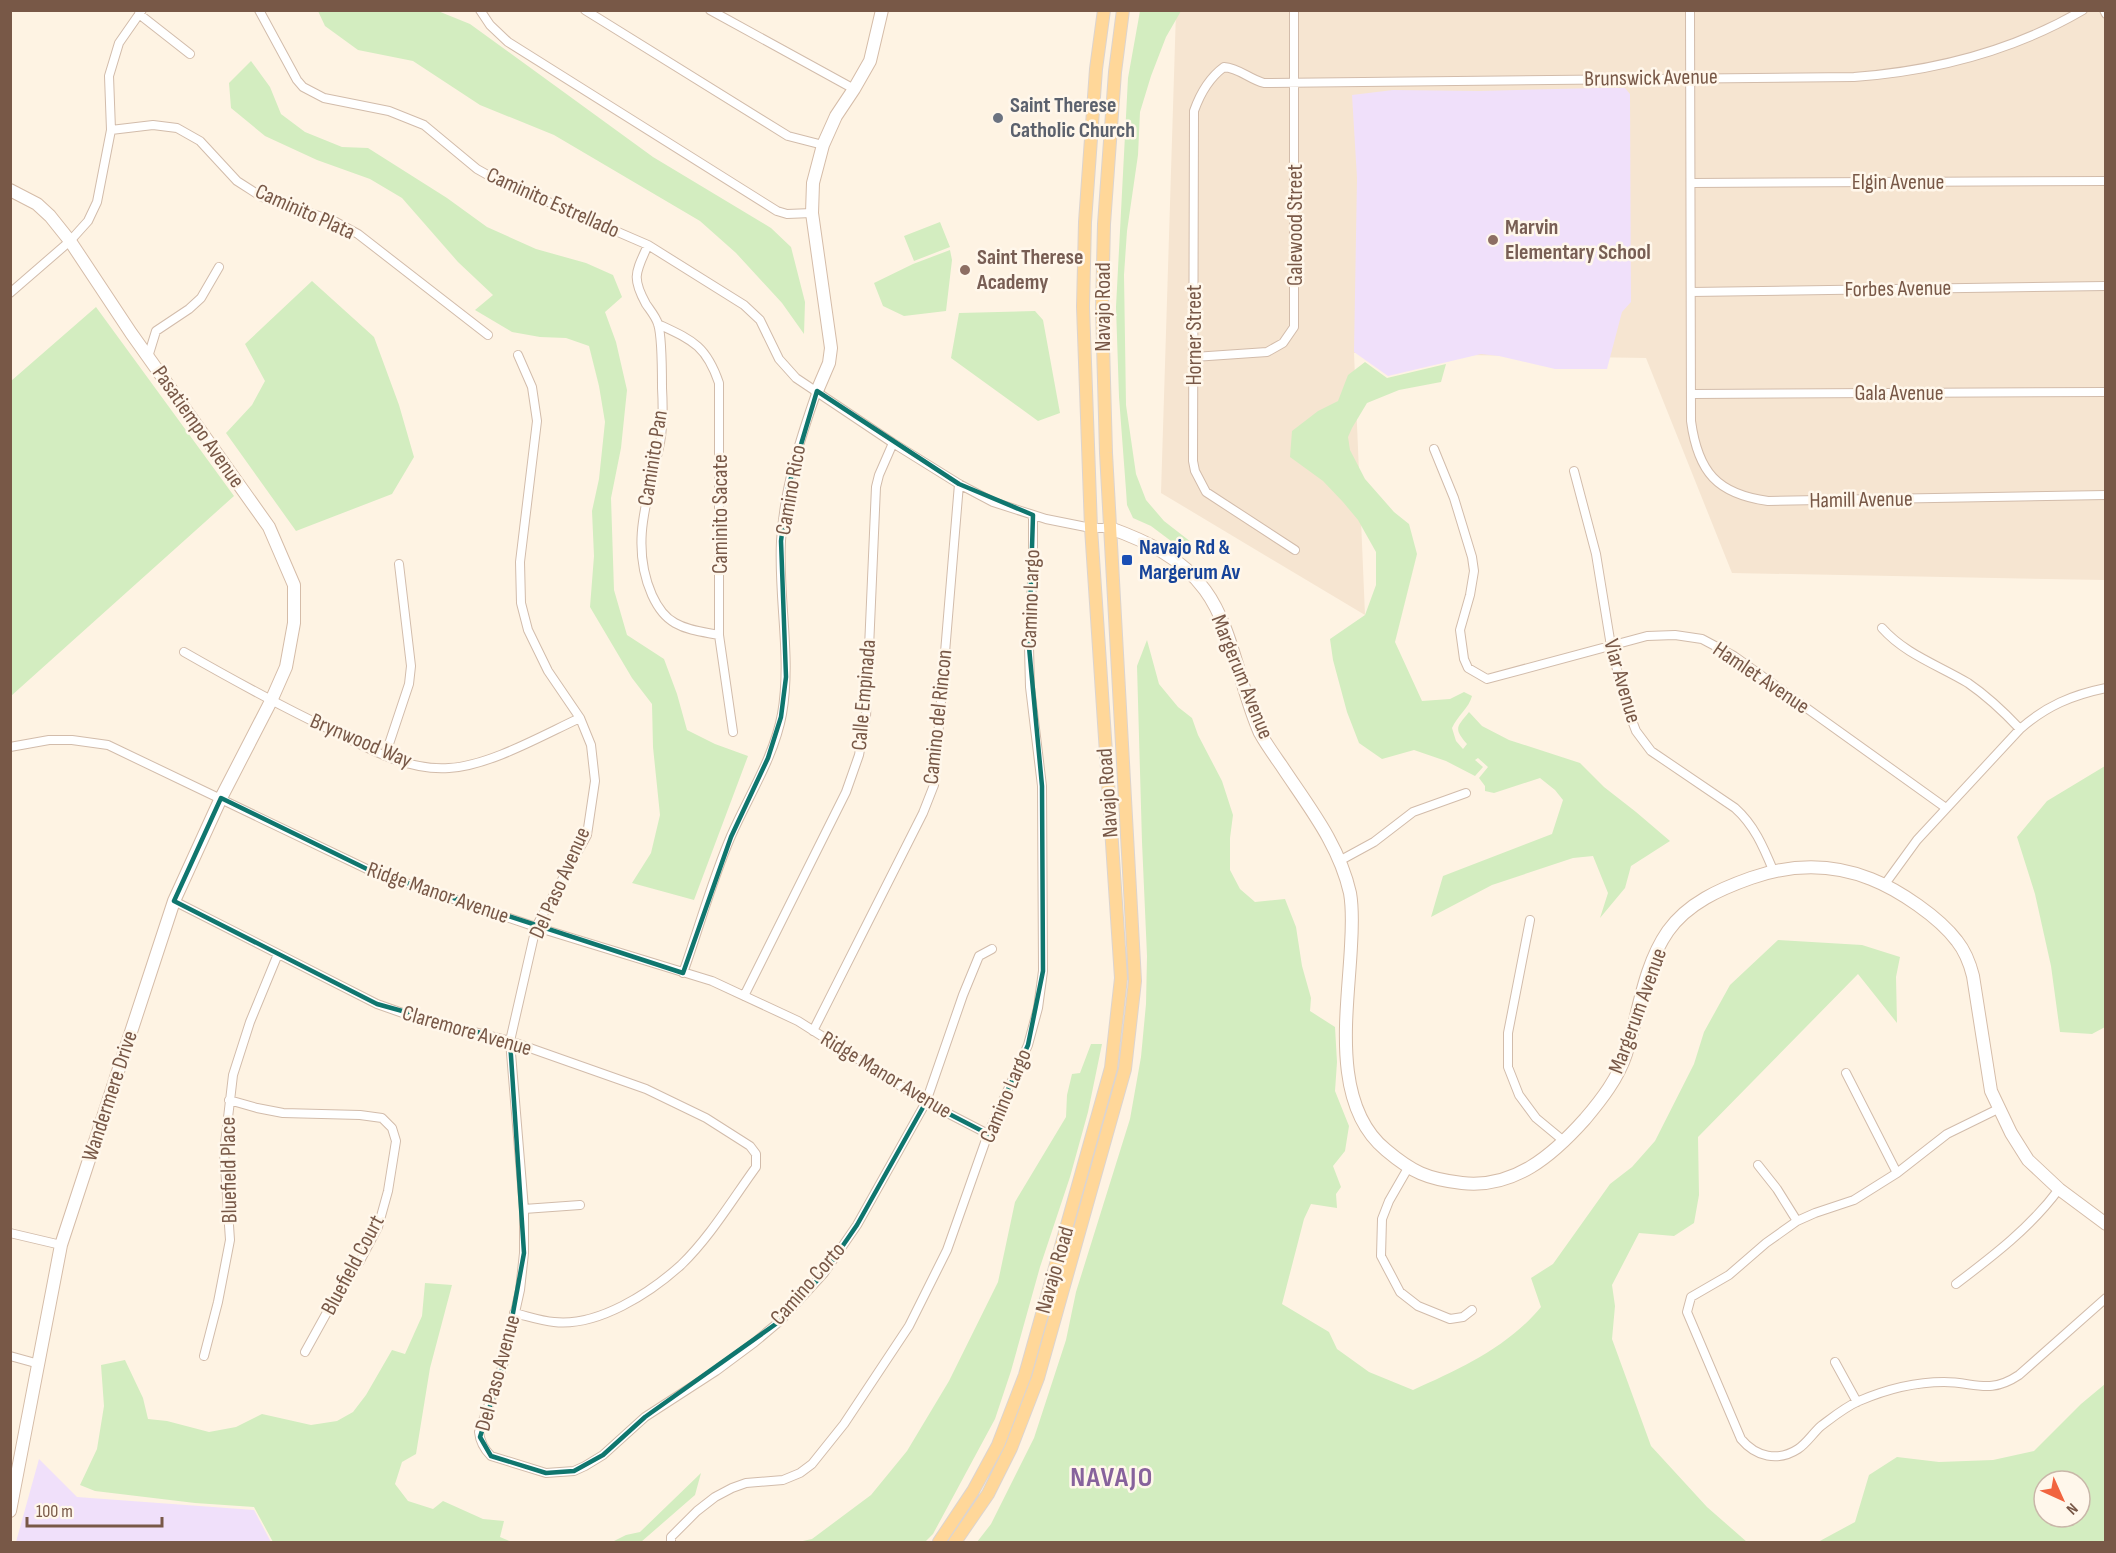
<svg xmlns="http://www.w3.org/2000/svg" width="2116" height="1553" viewBox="0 0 2116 1553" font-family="'Sofia Sans Condensed',sans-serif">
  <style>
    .residential { fill: #f6e5d1 }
    .education { fill: #f0e0fa }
    .green { fill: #d3edc0; fill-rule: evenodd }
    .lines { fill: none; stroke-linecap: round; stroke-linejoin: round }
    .street-casing { stroke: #d2bcab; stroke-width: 10 }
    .secondary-casing { stroke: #d5bca8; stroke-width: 14 }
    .primary-casing { stroke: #dcd4cf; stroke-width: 14 }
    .street { stroke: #fff; stroke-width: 8 }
    .secondary { stroke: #fff; stroke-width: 12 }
    .primary { stroke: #ffd799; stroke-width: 12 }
    .marked { fill: none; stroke: #0f766e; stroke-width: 4.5; stroke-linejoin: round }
    .worship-dot { fill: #6b7280; stroke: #fff7eb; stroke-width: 2 }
    .education-dot { fill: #8d6e63; stroke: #fff7eb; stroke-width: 2 }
    .transit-dot { fill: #1a4fb4; stroke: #fff7eb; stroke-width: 2 }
    .labels { text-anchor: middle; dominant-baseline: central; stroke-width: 5; stroke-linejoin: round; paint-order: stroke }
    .street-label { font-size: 22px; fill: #785847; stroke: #fff7eb }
    .worship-label { font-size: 22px; font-weight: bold; fill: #5b616d; stroke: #fff7eb; text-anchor: start }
    .education-label { font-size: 22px; font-weight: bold; fill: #785e54; stroke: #fff7eb; text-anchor: start }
    .transit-label { font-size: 22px; font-weight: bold; fill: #164399; stroke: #fff7eb; text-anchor: start }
    .district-label { font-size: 28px; font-weight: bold; letter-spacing: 1.5px; fill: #87629c; stroke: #fff7eb }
  </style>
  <rect width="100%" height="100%" fill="#fef3e3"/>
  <path class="residential" d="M1176 11H2105V580L1732 573 1646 358 1354 353 1365 615 1161 493Z"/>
  <path class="education" d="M1598 88H1625L1630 94 1631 302 1622 312 1607 369H1555L1499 356 1481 354 1388 376 1354 352 1357 178 1352 95 1393 90 1479 91Z
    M39 1459 77 1497 254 1510 271 1542H16Z"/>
  <path class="green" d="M318 11H438L470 24 653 157 771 228 791 247 805 302 804 334 782 303 736 253 700 221 554 135 480 105 413 61 358 50 325 26Z
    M1140 11H1181L1166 37 1151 76 1140 112 1138 155 1127 231 1124 275 1126 405 1136 474 1146 500 1164 521 1191 542 1183 550 1151 526 1133 518 1127 505 1126 490 1119 397 1116 307 1128 78Z
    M251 61 270 87 281 114 305 132 342 147 368 148 447 198 487 227 536 249 586 263 613 275 622 297 605 312 616 342 627 390 621 448 611 498 614 590 627 635 664 659 677 694 687 730 715 744 748 756 694 900 632 883 651 853 660 815 653 747 652 704 632 678 590 607 594 556 592 511 599 479 605 422 599 386 589 346 566 338 540 337 512 332 475 310 493 295 458 262 402 198 370 179 317 160 265 136 231 108 229 83Z
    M940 222 950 247 914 261 904 236Z
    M950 250 952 260 946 311 904 316 883 306 874 283 913 264Z
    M312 281 374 337 399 405 414 457 392 494 296 531 226 433 252 405 265 381 245 344Z
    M96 307 234 496 11 696V381Z
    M1035 311 1043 320 1060 413 1038 421 951 358 959 313Z
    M1365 362 1387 378 1446 364 1441 382 1399 390 1367 403 1352 428 1348 437 1350 450 1365 479 1394 512 1409 524 1417 554 1395 642 1422 701 1450 699 1464 692 1472 696C1469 708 1457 716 1452 728L1456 741 1463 749 1467 744C1453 728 1457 727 1469 712L1482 726 1509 740 1580 763 1604 787 1636 812 1670 841 1631 866 1625 888 1600 918 1608 893 1593 856 1573 858 1492 885 1431 917 1443 876 1552 834 1563 800 1555 790 1540 778 1494 793 1485 791V786L1479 778 1488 767 1478 758 1475 760 1483 767 1475 776 1446 761 1414 750 1382 759 1359 743 1347 712 1333 660 1330 639 1365 615 1376 585V552L1358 520 1343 502 1323 481 1290 457 1292 431 1318 411 1338 401 1348 375Z
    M1147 640 1159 684 1178 707 1192 718 1198 735 1222 781 1233 815 1230 838V870L1240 889 1255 902 1285 899 1296 927 1302 966 1311 998 1310 1011 1335 1027 1337 1062 1335 1091 1349 1126 1345 1151 1333 1166 1341 1187 1336 1194 1337 1208 1311 1204 1304 1219 1282 1304 1329 1332 1337 1349 1369 1372 1413 1390C1460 1369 1508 1347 1541 1307L1531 1278 1553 1264 1610 1184 1632 1167 1655 1141 1694 1064 1704 1032 1730 985 1778 940 1862 945 1900 957 1896 977 1897 1023 1858 974 1698 1137 1699 1195 1694 1223 1674 1236 1639 1233 1612 1285 1615 1306 1612 1339 1651 1446 1707 1507 1747 1542H977L991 1524 1034 1438 1066 1340 1076 1292 1130 1119 1141 1057 1146 1004 1147 956 1142 842 1137 666Z
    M2105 766V1027L2092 1034 2060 1032 2051 966 2035 894 2017 837 2047 801Z
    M1091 1044H1102L1088 1112 1070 1177 1040 1267 1011 1371 995 1419 933 1534 925 1542H798L812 1539 871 1495 907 1451 949 1381 998 1282 1015 1202 1066 1117 1067 1095 1072 1074 1080 1073Z
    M425 1283 452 1285 430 1368 416 1454 402 1462 395 1484 408 1501 433 1509 443 1501 483 1519 504 1521 500 1537 512 1542H273L254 1507 195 1503 95 1491 80 1485 97 1449 104 1406 101 1365 125 1360 143 1398 148 1419 167 1421 209 1432 236 1427 262 1414 311 1425 337 1421 353 1412 366 1395 392 1350 405 1354 422 1316Z
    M2105 1384V1542H1818L1855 1522 1869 1475 1897 1457 1939 1462 1993 1460 2034 1451 2081 1404ZM2044 1481H2080V1517H2044Z
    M701 1473 695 1495 641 1542H612L626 1535 640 1532Z"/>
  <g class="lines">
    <defs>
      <path id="street" d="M259 10 297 80 303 87 324 98 389 111 424 125 477 169 493 178 648 245 744 305 760 320 779 359 796 378 893 443 959 484 993 502 1046 519 1091 528H1110
        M480 10 490 25 508 42 777 211 787 214 812 213
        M585 10 788 136 823 145
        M710 10 854 89
        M1690 10 1691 421C1698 472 1717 494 1768 501L2106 495
        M2104 10 2106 14
        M139 14 190 54
        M111 130 153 125 177 128 200 141 237 181 262 197 334 221 358 234 488 335
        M1691 183 2106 181
        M648 245C636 272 631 277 646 304 650 310 656 317 658 324 662 336 662 373 662 388 663 405 663 426 660 443 649 495 629 543 652 595 657 606 664 617 675 623 689 631 704 632 719 635
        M1691 292 2106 286
        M10 293 70 241 88 221 97 202 111 130 109 76 119 43 142 10
        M658 324C692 340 706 345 719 383V635L733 732
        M518 355 532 387 537 421 520 562 521 603 528 630 548 671 580 718 591 745 595 781 587 835 536 927 510 1041 524 1209V1253L520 1290 504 1362 479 1432C480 1442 484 1449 491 1456L546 1473 574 1471 585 1466 603 1455 645 1417 716 1371 755 1342 780 1321 824 1273 857 1225 926 1102 963 995 979 956 992 949
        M148 357 156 331 189 309 201 298 219 267
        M1194 357 1267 352 1283 343 1294 327V10
        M1692 394 2106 392
        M1434 449 1454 498 1472 557 1474 571 1470 595 1460 630 1464 659 1468 668 1487 679 1647 636 1675 635 1702 639 1734 656 1946 808
        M1574 471 1596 554 1611 646 1626 705 1636 731 1651 751 1735 808C1754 825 1763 846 1773 870
        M1295 550 1206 492 1195 471 1193 461 1194 111C1200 94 1209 78 1224 67 1239 68 1249 79 1264 83L1854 77C1934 71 2013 51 2083 10
        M1882 628C1905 654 1938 665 1968 683 1987 696 2004 712 2020 729
        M184 652C233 680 282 707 333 731 370 749 407 771 449 768 489 766 543 735 580 718
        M10 747 49 740H72L108 745 371 871 536 927 712 981 798 1021 926 1102 988 1134
        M385 756 409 684 411 666 399 564
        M1341 860 1374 842 1413 812 1466 793
        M1885 884 1917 840 2020 729C2046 706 2072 695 2106 688
        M174 901 377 1004 414 1017 510 1041 646 1089 706 1118 750 1146 756 1154V1167C732 1200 710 1237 681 1265 650 1293 598 1327 554 1322 541 1321 527 1316 514 1313
        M1530 920 1508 1033V1067L1519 1095 1536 1118 1565 1142
        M683 973C699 928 712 880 731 836 749 795 774 757 782 714 792 657 778 599 781 541 784 490 800 439 817 391
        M744 996 846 792 859 755 866 717 876 487 879 475 893 443
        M813 1031 923 813 934 785 959 484
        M1846 1073 1897 1173
        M229 1100 257 1108 283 1113 360 1115 382 1118 392 1128 396 1141 388 1191 378 1227 360 1261 341 1287 305 1352
        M1998 1109 1947 1134 1897 1173 1854 1200 1815 1213 1797 1221 1766 1243 1729 1275 1691 1297 1687 1312 1741 1439C1756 1457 1778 1462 1798 1449 1807 1443 1813 1433 1821 1426 1833 1417 1845 1407 1859 1401 1887 1389 1914 1382 1944 1382 1975 1382 1989 1395 2019 1375L2106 1298
        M1758 1165 1777 1189 1797 1221
        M1408 1168 1389 1201 1382 1219 1381 1256 1400 1292 1418 1306 1450 1319 1463 1317 1472 1310
        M524 1209 580 1205
        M10 1233 61 1245
        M1956 1284C1993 1256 2031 1227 2059 1189
        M10 1356 39 1364
        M204 1356 218 1302 230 1240 224 1152 233 1075 250 1022 278 954
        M1835 1362 1857 1402
        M671 1542V1537L697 1511 715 1497 732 1488 746 1483 783 1480 800 1473 812 1464 844 1424 909 1326 947 1250 988 1134 1028 1045 1038 1008 1043 971 1042 786 1030 687 1029 647 1033 559V515"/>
      <path id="secondary" d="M10 190 37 204 50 216 70 241 131 333 269 527 294 585V623L286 667 271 701 221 798 174 901 61 1245 10 1511
        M817 391 829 363 831 348 812 213 813 183 823 145 836 116 854 89 870 61 882 10
        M1110 528C1146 541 1181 557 1205 590 1233 628 1240 689 1260 733 1266 744 1274 755 1281 765 1308 806 1339 844 1350 893 1353 910 1352 929 1351 946 1348 1010 1330 1104 1386 1150 1412 1172 1427 1179 1462 1183 1514 1189 1553 1155 1585 1119 1602 1099 1618 1078 1626 1054 1639 1013 1643 967 1668 931 1688 903 1720 889 1751 878 1791 864 1831 863 1871 879 1899 890 1939 917 1957 941 1965 951 1970 964 1973 976L1991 1091 2011 1133 2028 1160 2059 1189 2106 1224"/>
      <path id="primary" d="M939 1542 973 1491 998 1445 1025 1375 1111 1068 1121 978 1091 528 1083 307 1085 222 1096 69 1104 10
        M955 1542 988 1494 1011 1448 1038 1378 1125 1069 1135 981 1106 453 1102 308 1104 224 1115 72 1123 10"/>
    </defs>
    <use href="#street" class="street-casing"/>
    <use href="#secondary" class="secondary-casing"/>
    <use href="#primary" class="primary-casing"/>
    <use href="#street" class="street"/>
    <use href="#secondary" class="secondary"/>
    <use href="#primary" class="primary"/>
  </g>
  <path class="marked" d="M817 391 959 484 1033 515 1029 647 1042 786 1043 971 1028 1045 988 1134 926 1102 857 1225 824 1273 780 1321 645 1417 603 1455 574 1471 546 1473 491 1456 480 1437 504 1362 524 1253 510 1041 377 1004 174 901 221 798 371 871 683 973 731 837 768 758 781 717 786 677 781 541 788 488Z"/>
  <circle class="worship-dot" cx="998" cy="118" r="6"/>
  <g class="education-dot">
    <circle cx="1493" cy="240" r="6"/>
    <circle cx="965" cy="270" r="6"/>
  </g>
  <rect class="transit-dot" x="1121" y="554" width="12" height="12" rx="3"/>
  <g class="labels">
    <g class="street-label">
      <text transform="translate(1651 78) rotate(-1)">Brunswick Avenue</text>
      <text x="1898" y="182">Elgin Avenue</text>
      <text transform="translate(553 203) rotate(24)">Caminito Estrellado</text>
      <text transform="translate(305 212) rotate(24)">Caminito Plata</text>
      <text transform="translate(1295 225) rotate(-90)">Galewood Street</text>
      <text transform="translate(1898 289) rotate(-1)">Forbes Avenue</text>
      <text transform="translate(1103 307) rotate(-90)">Navajo Road</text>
      <text transform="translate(1194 335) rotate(-90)">Horner Street</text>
      <text x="1899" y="393">Gala Avenue</text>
      <text transform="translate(198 427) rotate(55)">Pasatiempo Avenue</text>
      <text transform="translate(653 458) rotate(-81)">Caminito Pan</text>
      <text transform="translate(791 490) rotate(-80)">Camino Rico</text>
      <text transform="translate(1861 500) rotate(-1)">Hamill Avenue</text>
      <text transform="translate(720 514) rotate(-90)">Caminito Sacate</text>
      <text transform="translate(1031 599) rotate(-88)">Camino Largo</text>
      <text transform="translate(1242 677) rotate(68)">Margerum Avenue</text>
      <text transform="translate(1761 678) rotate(34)">Hamlet Avenue</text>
      <text transform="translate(1622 681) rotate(74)">Viar Avenue</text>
      <text transform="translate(864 695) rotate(-85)">Calle Empinada</text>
      <text transform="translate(938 717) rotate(-84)">Camino del Rincon</text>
      <text transform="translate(361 741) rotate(23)">Brynwood Way</text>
      <text transform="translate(1108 793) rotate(-94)">Navajo Road</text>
      <text transform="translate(560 883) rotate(-66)">Del Paso Avenue</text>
      <text transform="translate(438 893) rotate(19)">Ridge Manor Avenue</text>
      <text transform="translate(1638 1011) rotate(-70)">Margerum Avenue</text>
      <text transform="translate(467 1031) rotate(16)">Claremore Avenue</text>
      <text transform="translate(886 1075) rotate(31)">Ridge Manor Avenue</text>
      <text transform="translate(110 1096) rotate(-72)">Wandermere Drive</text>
      <text transform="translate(1006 1096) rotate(-67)">Camino Largo</text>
      <text transform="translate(229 1170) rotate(-91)">Bluefield Place</text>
      <text transform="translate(353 1265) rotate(-62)">Bluefield Court</text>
      <text transform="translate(1055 1270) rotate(-74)">Navajo Road</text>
      <text transform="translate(808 1284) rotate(-49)">Camino Corto</text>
      <text transform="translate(498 1373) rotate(-75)">Del Paso Avenue</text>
    </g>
    <g class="worship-label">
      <text x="1010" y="105">Saint Therese<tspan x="1010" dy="25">Catholic Church</tspan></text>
    </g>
    <g class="education-label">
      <text x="1505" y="227">Marvin<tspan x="1505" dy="25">Elementary School</tspan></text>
      <text x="977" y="257">Saint Therese<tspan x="977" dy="25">Academy</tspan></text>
    </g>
    <g class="transit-label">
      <text x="1139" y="547">Navajo Rd &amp;<tspan x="1139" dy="25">Margerum Av</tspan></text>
    </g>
    <g class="district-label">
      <text x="1112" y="1477">NAVAJO</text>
    </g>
  </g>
  <rect width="2116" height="1553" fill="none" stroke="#785847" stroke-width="24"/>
  <g transform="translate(2062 1499) rotate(135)"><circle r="28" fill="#fff7eb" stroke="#c9b7a9" stroke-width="1.5"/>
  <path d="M0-4.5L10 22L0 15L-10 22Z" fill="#f1643f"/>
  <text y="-9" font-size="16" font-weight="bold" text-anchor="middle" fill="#785847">N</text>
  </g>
  <path d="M27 1517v9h135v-9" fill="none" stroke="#785847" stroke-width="3"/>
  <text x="36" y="1517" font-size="18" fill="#785847" stroke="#fff7eb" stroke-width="4.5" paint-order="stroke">100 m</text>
</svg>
